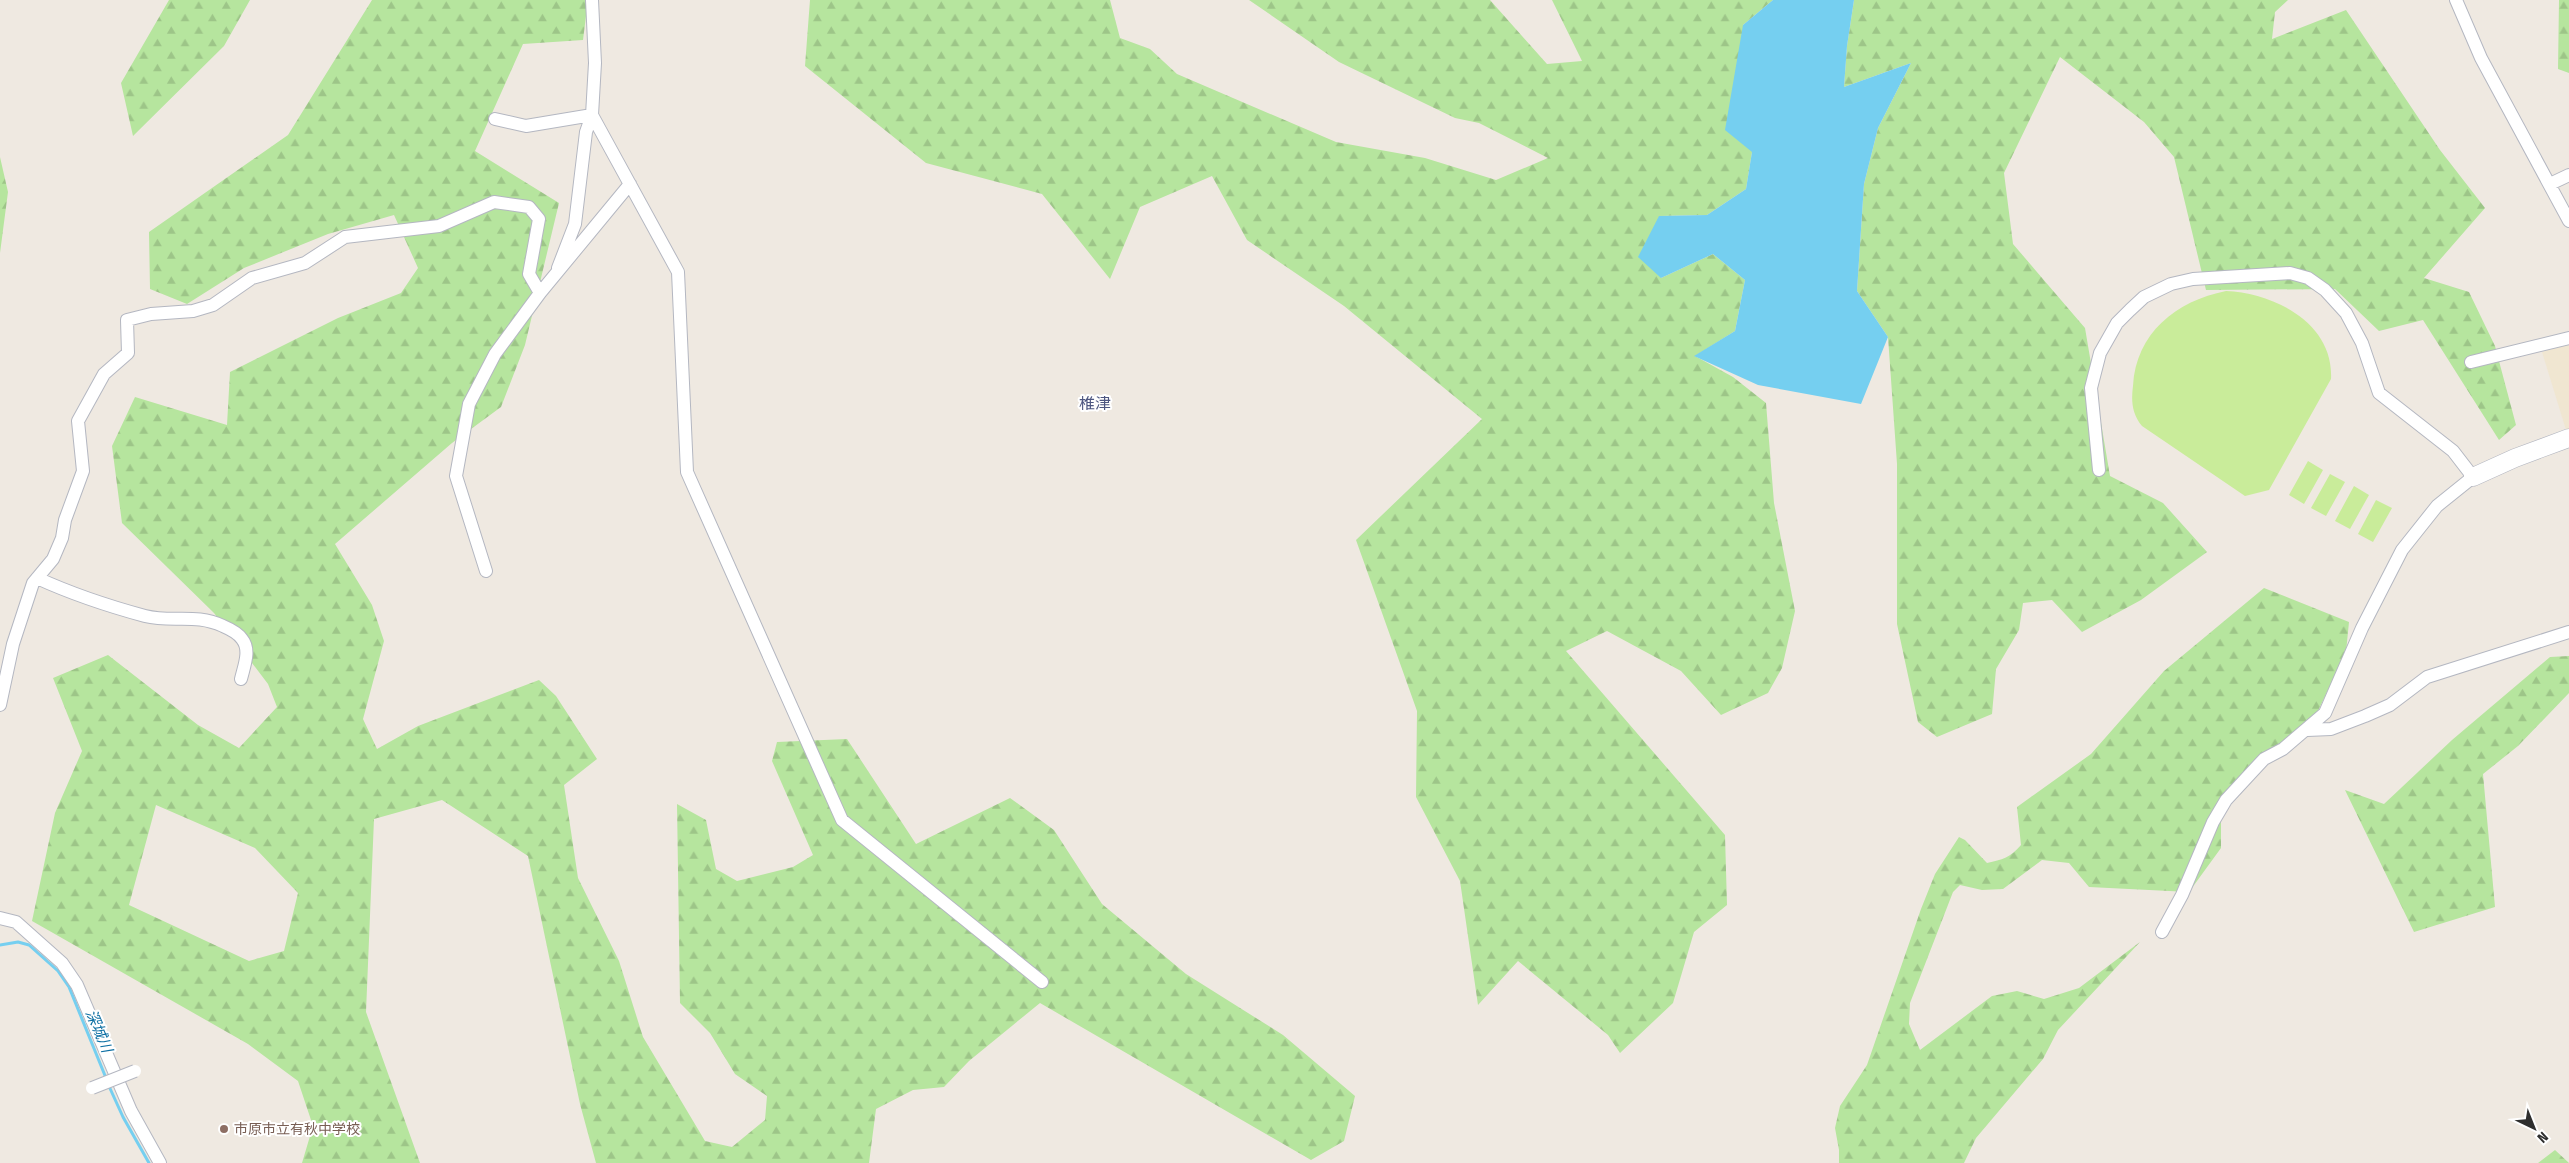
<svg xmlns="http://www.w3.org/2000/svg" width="2569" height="1163" viewBox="0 0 2569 1163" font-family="'Fira Sans Condensed','Noto Sans JP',sans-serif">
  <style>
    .education { fill: #f0e6d1 }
    .forest { fill: url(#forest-firs); fill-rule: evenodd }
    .pitch { fill: #c9ec9a }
    .water { fill: #75cff0 }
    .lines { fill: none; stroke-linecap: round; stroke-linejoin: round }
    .stream { stroke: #75cff0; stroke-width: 3 }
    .street-casing { stroke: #b4b7c1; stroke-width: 14 }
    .secondary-casing { stroke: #b4b7c1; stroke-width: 19 }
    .street { stroke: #fff; stroke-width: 12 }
    .secondary { stroke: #fff; stroke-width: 18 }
    .street-bridge-casing { stroke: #b4b7c1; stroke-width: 14; stroke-linecap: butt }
    .street-bridge { stroke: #fff; stroke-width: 12 }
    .education-dot { fill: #8d6e63; stroke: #fff; stroke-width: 2 }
    .labels { text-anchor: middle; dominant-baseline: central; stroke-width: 4; stroke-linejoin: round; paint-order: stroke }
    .education-label { font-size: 14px; fill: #785e54; stroke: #fff; text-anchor: start }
    .water-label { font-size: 15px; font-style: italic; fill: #0d6fa3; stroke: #fff }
    .quarter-label { font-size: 16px; fill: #4d5680; stroke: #fff }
  </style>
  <defs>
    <pattern id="forest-firs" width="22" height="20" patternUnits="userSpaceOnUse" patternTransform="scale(1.25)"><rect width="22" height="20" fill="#b6e59e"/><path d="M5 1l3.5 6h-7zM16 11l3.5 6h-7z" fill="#9dc588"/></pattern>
  </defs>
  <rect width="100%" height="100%" fill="#efe9e1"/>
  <path class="education" d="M2569 344V429L2566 430 2542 352Z"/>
  <path class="forest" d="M169 0H250L224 46 133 136 121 83Z
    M372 0H588L583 40 523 44 475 151 559 203 525 345 501 407 452 443 335 544 372 605 384 641 363 719 377 749 418 726 539 680 556 696 597 759 564 785 578 878 619 961 643 1037 705 1141 732 1147 765 1120 767 1096 735 1074 710 1033 680 1003 677 804 706 820 716 869 737 881 793 867 813 855 772 761 777 742 847 739 916 844 1010 798 1054 830 1102 904 1186 974 1283 1035 1355 1096 1344 1141 1311 1160 1040 1003 969 1061 944 1087 913 1090 876 1109 869 1163H596L580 1104 528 856 442 800 374 819 366 1012 420 1163H302L313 1126 298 1081 248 1044 32 921 55 813 82 751 53 678 108 655 198 725 239 748 277 707 268 684 214 613 122 523 112 446 135 397 227 425 230 372 338 318 401 293 418 268 394 215 328 234 244 268 187 304 150 289 149 232 288 135ZM156 805 255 848 298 893 284 951 249 961 129 905Z
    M810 0H1110L1120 38 1150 49 1177 74 1336 142 1425 158 1496 180 1548 158 1479 123 1455 118 1339 62 1249 0H1490L1547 64 1582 61 1552 0H1773L1743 25 1752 152 1746 189 1707 215 1659 216 1661 278 1713 254 1745 280 1735 331 1695 356 1733 377 1766 403 1774 503 1795 611 1782 668 1768 693 1721 715 1681 671 1607 631 1566 651 1725 835 1727 905 1694 932 1673 1003 1620 1053 1608 1035 1518 961 1478 1005 1460 881 1416 797 1417 711 1356 540 1482 419 1344 306 1247 240 1212 176 1140 207 1110 279 1042 194 926 163 805 66Z
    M1854 0H2288L2275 12 2272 39 2346 10 2440 150 2485 208 2424 278 2469 292 2495 346 2516 425 2499 440 2423 320 2379 331 2335 289 2206 290 2174 157 2144 122 2060 57 2004 173 2013 244 2085 328 2110 476 2163 503 2207 552 2141 600 2082 632 2052 600 2023 603 2019 630 1996 669 1992 714 1937 737 1918 722 1897 624V464L1888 337 1857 291 1864 184 1878 128 1911 63 1844 87 1847 46Z
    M2559 0H2569V73L2558 69Z
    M0 157 8 192 0 253Z
    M2264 588 2349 622 2346 652 2317 713 2221 800V848L2189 892 2089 887 2069 863 2042 860 2003 889 1982 890 1960 885 1953 892 1910 1003 1909 1024 1920 1050 1992 996 2017 991 2044 999 2079 988 2140 942 2058 1030 2043 1059 1976 1138 1964 1163H1839V1150L1835 1128 1840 1106 1867 1065 1921 909 1935 874 1959 837 1965 840 1987 863C2002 860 2011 857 2021 845L2017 807 2091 754 2164 671Z
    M2569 656V693L2518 746 2483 774 2495 907 2414 932 2345 790 2384 804 2452 740 2550 657Z
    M2555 1150 2569 1163H2538Z"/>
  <path class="pitch" d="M2226 291C2274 293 2334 323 2331 379L2269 490 2245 496 2142 426C2132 414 2131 401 2133 386 2136 333 2176 301 2226 291Z
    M2308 461 2323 470 2304 504 2289 495Z
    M2330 474 2345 482 2326 516 2311 508Z
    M2354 486 2369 495 2350 529 2335 521Z
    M2376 500 2392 508 2373 542 2358 534Z"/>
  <path class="water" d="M1773 0H1854L1847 46 1844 87 1911 63 1878 128 1864 184 1857 291 1888 337 1861 404 1758 385 1694 356 1735 331 1745 280 1713 254 1661 278 1638 257 1659 216 1707 215 1746 189 1752 152 1725 130 1743 25Z"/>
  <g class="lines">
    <path class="stream" d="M0 945 18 942 29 945 58 971 69 987 106 1078
      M108 1084 123 1117 149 1163"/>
    <defs>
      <path id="street" d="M592 0 595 63 592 115 678 272 687 472 842 820 1042 982
        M2456 0 2481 58 2569 221
        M495 119 526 126 592 115
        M2550 184 2569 175
        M558 268 575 224 586 132 592 115
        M2471 362 2569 338
        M2099 470 2091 388 2100 353 2117 323 2130 310 2144 297 2171 284 2193 279 2290 273 2308 278 2325 290 2346 313 2362 343 2379 393 2453 451 2473 477 2437 506 2402 550 2362 628 2325 713 2283 749 2264 759 2226 800 2213 822 2182 895 2162 932
        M486 571 456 476 469 404 495 354 540 293 630 184
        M37 578C72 594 108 606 145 616 173 623 195 613 223 626 230 629 238 633 242 639 251 650 244 666 241 679
        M0 705 13 644 33 583 53 559 62 538 65 520 83 471 78 421 104 374 128 353 127 320 151 314 193 311 213 305 252 278 305 263 345 237 439 226 494 202 529 207 539 219 529 274 540 293
        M2307 730 2331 729 2365 716 2390 705 2427 677 2569 632
        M0 918 16 922 62 963 77 985 131 1111 160 1163"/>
      <path id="secondary" d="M2473 477 2515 458 2569 438"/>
    </defs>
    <use href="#street" class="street-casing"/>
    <use href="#secondary" class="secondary-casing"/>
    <use href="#street" class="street"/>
    <use href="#secondary" class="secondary"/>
    <defs>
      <path id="street-bridge" d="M92 1088 135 1071"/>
    </defs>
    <use href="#street-bridge" class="street-bridge-casing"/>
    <use href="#street-bridge" class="street-bridge"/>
  </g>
  <circle class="education-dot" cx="224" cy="1129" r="5"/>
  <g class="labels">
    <g class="education-label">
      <text x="234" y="1129">市原市立有秋中学校</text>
    </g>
    <g class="water-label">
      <text transform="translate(99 1031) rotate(67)">深城川</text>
    </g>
    <g class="quarter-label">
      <text x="1095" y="403">椎津</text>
    </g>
  </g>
  <g transform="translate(2534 1128) rotate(137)" stroke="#ffffff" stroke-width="4" paint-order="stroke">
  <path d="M0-4L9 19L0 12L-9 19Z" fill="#2e2e2e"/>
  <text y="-8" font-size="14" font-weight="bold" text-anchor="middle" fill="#2e2e2e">N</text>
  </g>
</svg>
